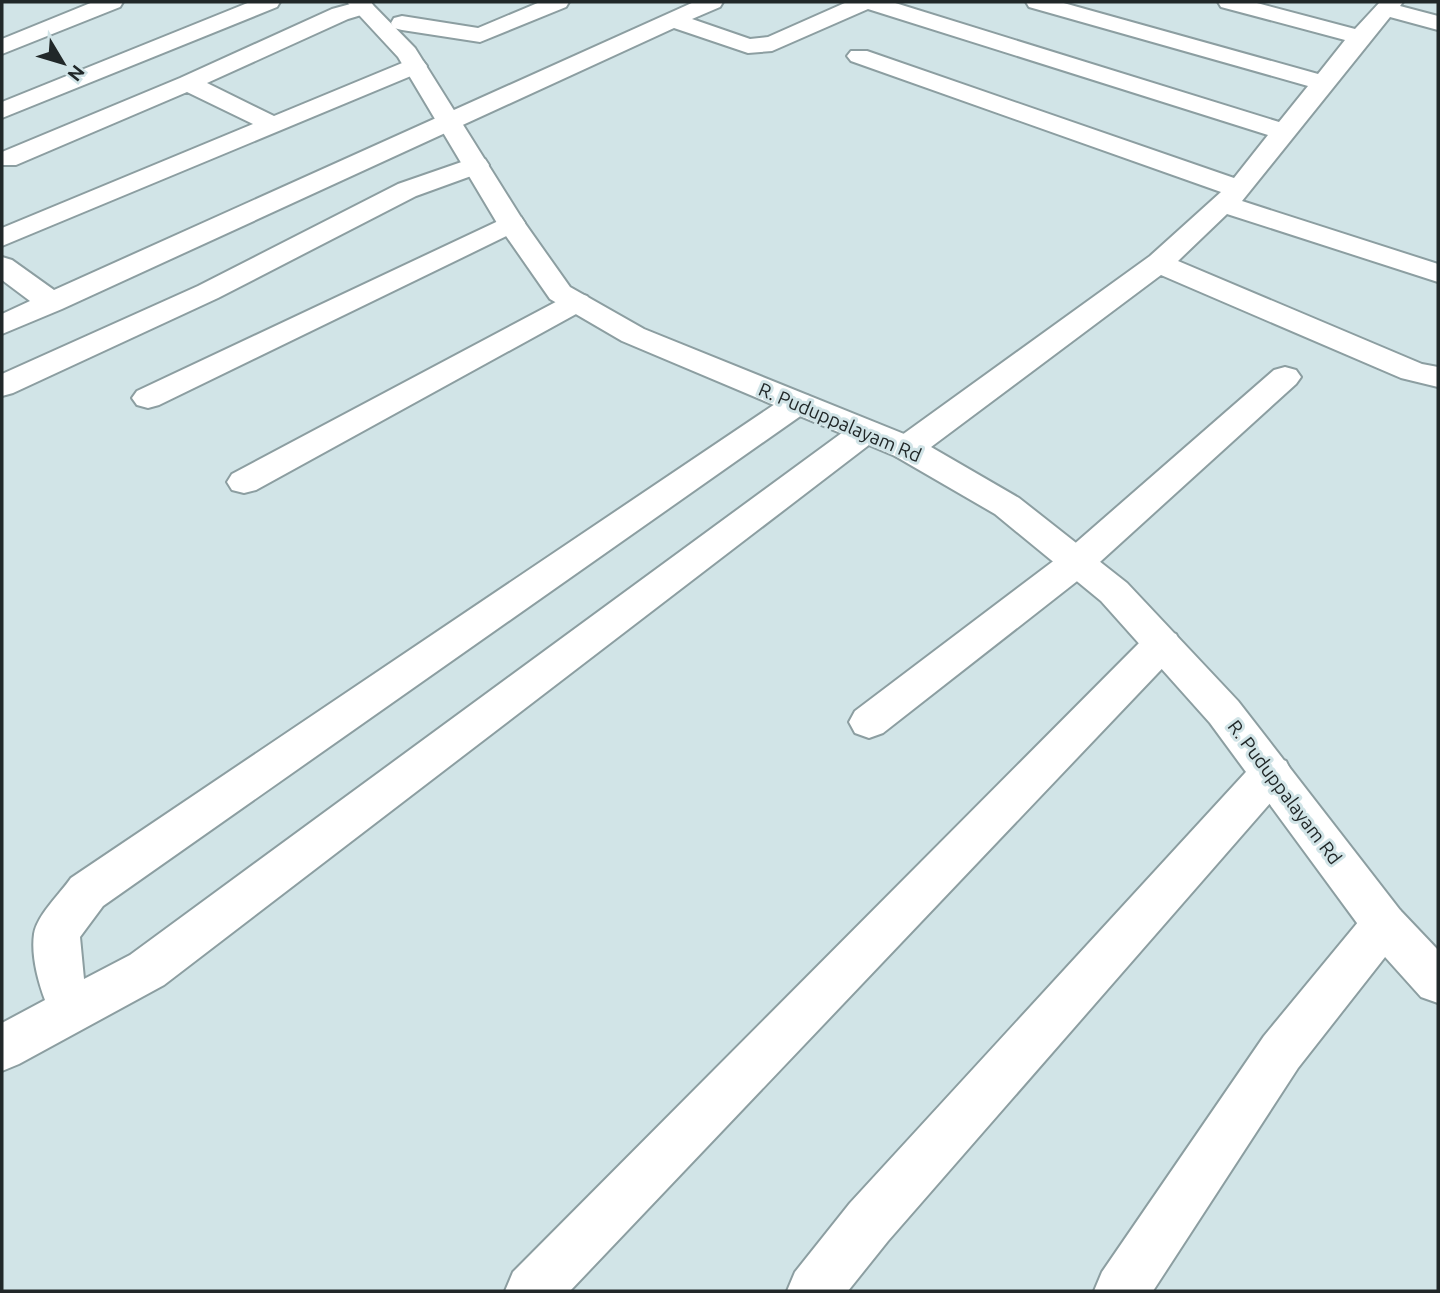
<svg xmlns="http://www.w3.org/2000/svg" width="1440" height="1293" viewBox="0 0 1440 1293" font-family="Ubuntu,sans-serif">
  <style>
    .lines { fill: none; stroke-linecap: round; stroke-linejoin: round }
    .minor-casing { stroke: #8c9ea1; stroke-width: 4 }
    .major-casing { stroke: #8c9ea1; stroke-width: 4 }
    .minor { fill: #fff; fill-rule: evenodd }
    .major { fill: #fff; fill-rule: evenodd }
    .labels { text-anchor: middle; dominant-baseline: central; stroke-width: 6; stroke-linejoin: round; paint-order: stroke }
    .street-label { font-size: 19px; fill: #212829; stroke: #d1e4e7 }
  </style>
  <rect width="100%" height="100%" fill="#d1e4e7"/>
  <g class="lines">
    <defs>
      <path id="minor" d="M93 2H123L120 7 2 54V39Z
        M250 2H280L277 7 2 118V102Z
        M358 2H371L374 7 371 12 348 19 207 83 274 116 407 61H423L427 66 423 71 2 246V228L253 124 187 92 16 165H2V152L180 78 332 9Z
        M540 2H569L566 7 480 42 402 30 394 28 391 23 394 18 402 16 478 28Z
        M694 2H723L720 7 692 19 750 39 768 37 847 2H892L1279 122 1308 86 1029 7 1026 2H1060L1318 74 1345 40 1221 7 1218 2H1253L1355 29 1380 2H1403L1400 6 1438 16V30L1390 17 1242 201 1438 264V282L1227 214 1178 261 1422 364 1438 367V387L1401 378 1161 275 919 456 907 459 895 456 890 448 895 440 1150 256 1221 192 851 61 847 56 851 51H867L1234 178 1268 135 868 9 772 51 748 53 674 28 62 309 2 334V314L30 301 2 280V257L12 260 54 290Z
        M476 157 485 159 489 165 485 171 416 196 218 298 13 393 2 396V374L198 286 398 184Z
        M511 215 521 217 525 223 521 229 159 405 148 408 137 405 132 398 137 391Z
        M577 293 587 296 592 302 587 308 256 490 244 493 232 490 227 482 232 474 567 296Z
        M1285 367 1296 370 1301 377 1296 384 1090 571 883 733 869 738 855 733 849 722 855 711 1064 553 1274 370Z
        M798 393 809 396 814 403 809 410 103 906 80 937 84 979 130 955 854 424 866 421 878 424 882 431 878 438 164 985 19 1064 2 1071V1023L45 1000C38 981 31 955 34 934 37 915 60 894 71 878L787 396Z
        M1162 630 1176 634 1181 644 1176 654 570 1291H505L513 1272 1148 634Z
        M1271 756 1286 761 1292 773 1286 785 888 1241 848 1291H787L795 1272 850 1203 1256 761Z
        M1384 904 1400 910 1407 924 1400 938 1298 1068 1153 1291H1094L1102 1272 1264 1036 1368 910Z"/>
      <path id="major" d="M347 2H370L415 48 524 222 570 287 644 329 919 440 1019 498 1127 583 1238 701 1400 910 1438 950V1003L1421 997 1368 938 1210 723 1101 601 995 514 895 456 622 341 550 299 497 223 398 57Z"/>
    </defs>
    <use href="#minor" class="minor-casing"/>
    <use href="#major" class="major-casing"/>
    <use href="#minor" class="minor"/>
    <use href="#major" class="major"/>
  </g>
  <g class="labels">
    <g class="street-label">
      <text transform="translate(840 422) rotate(23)">R. Puduppalayam Rd</text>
      <text transform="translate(1285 792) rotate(53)">R. Puduppalayam Rd</text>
    </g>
  </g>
  <rect width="1440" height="1293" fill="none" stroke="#212829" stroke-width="7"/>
  <g transform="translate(63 63) rotate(128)" stroke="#d1e4e7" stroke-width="5" paint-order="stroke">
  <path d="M0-5L12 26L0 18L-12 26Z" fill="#212829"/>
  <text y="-10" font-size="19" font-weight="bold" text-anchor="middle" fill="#212829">N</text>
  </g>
</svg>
